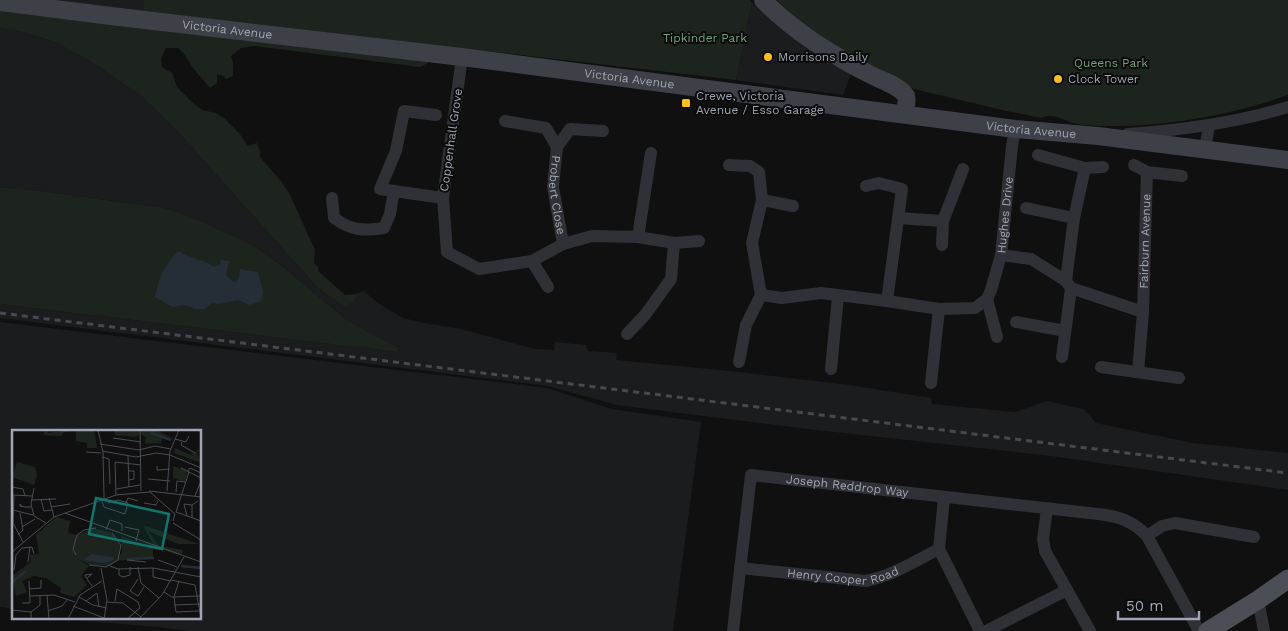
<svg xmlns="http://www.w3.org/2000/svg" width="1288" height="631" viewBox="0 0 1288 631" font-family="'Work Sans',sans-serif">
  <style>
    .built { fill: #1b1c1e }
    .green { fill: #1c241d }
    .water { fill: #252e36 }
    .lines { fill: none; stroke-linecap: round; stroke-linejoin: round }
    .street { stroke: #303136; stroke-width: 12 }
    .secondary { stroke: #3e4047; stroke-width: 18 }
    .primary { stroke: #4c4e56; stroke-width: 19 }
    .rail { stroke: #474950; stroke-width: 3; stroke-dasharray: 6 5; stroke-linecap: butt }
    .poi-dot { fill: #ffbd1a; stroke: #0b0b0c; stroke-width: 2 }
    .labels { text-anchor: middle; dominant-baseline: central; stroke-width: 4; stroke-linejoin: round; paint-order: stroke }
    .street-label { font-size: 12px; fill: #9fa5b3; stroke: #0b0b0c }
    .park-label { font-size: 12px; fill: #74a179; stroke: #0b0b0c }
    .poi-label { font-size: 12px; fill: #9fa5b3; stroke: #0b0b0c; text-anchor: start }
    .inset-river { fill: none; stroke: #252e36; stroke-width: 2.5 }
    .inset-road { fill: none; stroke: #494c52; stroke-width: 1 }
    .view { fill: #0f766e; fill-opacity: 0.15; stroke: #0f766e; stroke-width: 2.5 }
    .inset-edge { fill: none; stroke: #9fa5b3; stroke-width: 2.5 }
  </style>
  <rect width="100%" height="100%" fill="#101011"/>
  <path class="built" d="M55 0H143L144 11 108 7Z
    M752 2 802 42 831 64 851 74 843 95 736 80Z
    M0 28 23 32 55 42 90 61 140 95 180 134 317 287 343 306 355 294 364 291 378 303 403 318 424 323 461 329 535 349 554 350 555 342 586 345 588 351 617 353 616 360 730 371 849 385 931 398 932 404 1015 412 1047 401 1084 409 1096 423 1193 443 1288 453V490L1051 456 816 430 617 405 548 386 0 318V304L398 352 399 348 348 321 282 266 257 248 238 238 189 216 164 208 48 192 0 187Z
    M0 322 547 388 612 409 701 422 673 631H189L158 627 37 617H200V431H14V610L4 607H0Z"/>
  <path class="green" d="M143 0H750L752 2 736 80 144 11Z
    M777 0H1288V95C1232 115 1164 127 1104 126 1096 126 1076 125 1070 122 1061 118 1051 113 1041 118L1002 110 914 89 851 58 798 22Z
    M0 8 107 21 109 25 118 21 431 58 428 63 420 67 254 46 241 48 231 56 233 63V76L226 79 224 76 217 74V83L210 88C205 81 198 75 193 68 188 60 185 54 178 48H166L161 59 162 67 172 73 177 87 194 104 202 110 216 113 225 119 239 133 248 146 257 143 261 153 259 156 281 181 290 195 315 250 314 263 318 267V271L345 295 355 294 357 296C354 301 350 305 343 306L317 287 180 134 140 95 90 61 55 42 23 32 0 28Z
    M0 187 48 192 164 208 189 216 238 238 257 248 282 266 348 321 399 348 398 352 0 304Z"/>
  <path class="water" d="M179 251C190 260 203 258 214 267L220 265 221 260 229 261 226 275 233 282H236L239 277 240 269 258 272 263 291 261 301 250 305 238 300 219 304 212 303 204 309H196L184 305 172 307 155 297C159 278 164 264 179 251Z"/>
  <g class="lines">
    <g class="street">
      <path d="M462 57 443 198 447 252 479 269 532 261 563 244 592 236 638 237 674 243 699 241"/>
      <path d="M436 115 404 111 396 151 380 189 443 198"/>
      <path id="s1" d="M505 121 546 128 557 147 553 187 563 244"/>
      <path d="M1128 134C1182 130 1236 123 1288 107"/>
      <path d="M557 147 570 129 603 131"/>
      <path d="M1205 150 1209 125"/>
      <path d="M1038 155 1085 168 1074 218"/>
      <path id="s2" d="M729 165 750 166 759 172 762 200 752 243 761 295 782 298 821 293 887 301 939 309 975 308 987 299 991 290 1001 255 1012 146 1015 129"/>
      <path d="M1134 165 1147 172"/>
      <path d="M1085 168 1103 167"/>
      <path d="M866 186 879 183 902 189 887 301"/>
      <path d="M332 198 334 218C352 231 363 231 384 228L390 214 394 191"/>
      <path d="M762 200 793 206"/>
      <path d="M1026 208 1074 218 1066 281"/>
      <path d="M898 218 943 221"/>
      <path d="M638 237 651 153"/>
      <path d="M942 245 943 221 963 169"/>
      <path d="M1001 255 1031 259 1066 281 1071 288 1143 312"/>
      <path d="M532 261 548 287"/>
      <path d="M987 299 997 337"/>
      <path d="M1016 322 1065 331"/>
      <path d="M627 334 645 315 671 279 674 243"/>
      <path d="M1062 357 1071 288"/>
      <path d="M739 362 746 325 761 295"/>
      <path d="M1101 367 1179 378"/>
      <path d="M831 369 838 296"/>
      <path id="s3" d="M1138 372 1143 312 1147 172 1182 176"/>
      <path d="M931 383 939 309"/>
      <path d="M944 498 939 549 980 631"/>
      <path d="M1047 509 1043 539 1045 551 1090 631"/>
      <path d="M1147 536 1162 526 1175 523 1254 537"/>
      <path id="s4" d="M740 568 866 581C892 576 915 561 939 549"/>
      <path d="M1258 600 1264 631"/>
      <path id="s5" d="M733 631 751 475 1098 514C1118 516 1133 521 1147 536L1199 631"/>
      <path d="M986 631 1067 590"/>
    </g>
    <g class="secondary">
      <path d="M763 0C795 33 833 56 873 76 883 81 900 86 906 96 908 101 905 109 904 114"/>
      <path id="s6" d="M0 2 111 16 462 57 1015 129 1098 136 1288 160"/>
    </g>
    <path class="primary" d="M1208 631 1258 600 1288 579"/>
    <path class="rail" d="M0 313 1288 473"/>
  </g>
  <g class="poi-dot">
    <circle cx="768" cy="57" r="5"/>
    <circle cx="1058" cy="79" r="5"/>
    <rect x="681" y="98" width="10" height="10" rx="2.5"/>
  </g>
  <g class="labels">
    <g class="street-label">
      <text stroke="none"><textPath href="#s6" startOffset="229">Victoria Avenue</textPath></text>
      <text stroke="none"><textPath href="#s6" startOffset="634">Victoria Avenue</textPath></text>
      <text stroke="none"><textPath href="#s6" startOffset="1039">Victoria Avenue</textPath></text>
      <text transform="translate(451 140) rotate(-82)">Coppenhall Grove</text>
      <text stroke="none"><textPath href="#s1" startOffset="112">Probert Close</textPath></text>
      <text stroke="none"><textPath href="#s2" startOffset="474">Hughes Drive</textPath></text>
      <text stroke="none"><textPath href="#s3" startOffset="131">Fairburn Avenue</textPath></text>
      <text stroke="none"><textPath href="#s5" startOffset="254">Joseph Reddrop Way</textPath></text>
      <text stroke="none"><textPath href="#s4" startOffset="104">Henry Cooper Road</textPath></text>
    </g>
    <g class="park-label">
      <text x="705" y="38">Tipkinder Park</text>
      <text x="1111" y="63">Queens Park</text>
    </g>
    <g class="poi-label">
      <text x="778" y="57">Morrisons Daily</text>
      <text x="1068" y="79">Clock Tower</text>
      <text x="696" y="96">Crewe, Victoria<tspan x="696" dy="14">Avenue / Esso Garage</tspan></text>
    </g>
  </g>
  <g transform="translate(12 430)">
    <rect width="189" height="189" fill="#101011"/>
    <path d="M33 0 37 3 58 0H82L85 18H75V13L64 11V1L52 2 49 6 28 5 32 4ZM93 0H127L128 5 123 7 103 5 102 1ZM129 0 146 1 162 9 151 6 149 13 133 14 134 7 129 5ZM163 18 179 25 188 19 185 23 189 33 162 23ZM5 32 23 37 25 45 22 55 0 47ZM161 36 176 41 173 52 161 48ZM44 87 58 91 56 103 65 105 82 98 99 103 108 114 107 128 98 136 78 135 68 130 77 136 69 146 75 155 62 167 48 163 49 158 34 148 22 146 10 151 15 162 4 166 0 146 19 132 18 125 27 124 24 105ZM131 95 187 114H166L136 101 147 116 171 120 170 124H163L126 111 141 114ZM109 106 141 117V127L105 131 110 122Z" fill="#1c241d"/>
    <path d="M79 124 101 127 103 129 93 133 71 130Z" fill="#252e36"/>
    <path class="inset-river" d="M139 3 159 10M115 129 142 128M169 136 189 138M0 152 14 141"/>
    <path class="inset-road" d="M86 0 91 22 92 68M128 0 129 61M101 8 129 12M163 9 174 12 177 6M170 12 169 15 183 23M88 14 127 20 143 16 159 19M90 21 124 27 144 23 158 25 189 38M74 22 89 23M116 26 117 57M90 27 97 29 98 54M145 36V40L158 39M169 38 189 48M117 41H122V49L117 50M176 41 178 38 189 43M177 42 164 82 189 91M136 49 158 51M0 57 11 59 13 66M22 58 19 74 22 86 34 93M104 59 128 55M137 61 189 67M155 61 158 21 167 0M164 62 165 51 173 52M0 65 20 66M104 65 103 32 129 35M2 66 1 93 11 112M183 66 189 51M37 68 42 87M29 69 32 81 40 80M89 69 92 77 113 84 116 73 106 70 96 73M19 70 44 69M114 73 116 68 126 71M132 73 144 75 146 71M11 77 8 74V76L13 77H19M39 77 58 74M1 80 21 85M53 83 189 132M175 86 172 74 180 75M180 88V75L186 71M161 93 189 110M10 97 23 89M113 97 127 100 124 111M94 100 98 90 110 94V101M6 105 11 100 8 83M10 118 20 117 22 124M0 122 42 87 104 65 138 62 163 84 161 91M64 125 61 119 65 105 72 100 84 98M115 130 134 132M146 130 165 137M16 132 18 117M77 135 94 137 106 130 109 115 100 103M98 136 106 139 141 138 189 147M126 137 129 153 147 168M89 138 95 170 92 189M141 138V147L159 151M107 139V145L111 147 118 145V137M2 140 4 125 10 118M75 148 80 144 73 145V146L80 156M126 149 118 161 126 166 132 157M159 150 183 155 189 188M17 159 29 158V150M152 162 160 167 189 166M35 165 37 189M18 166 42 165 63 172M67 167 81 175 95 178M162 167 164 182 187 181M162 167 167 151M74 171 85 163 87 177M103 171 105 159 126 172 128 178 115 189M95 172 111 173 129 187M10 173H18L17 151M162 175 189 174M61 176 92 188M0 180 19 182M36 181 50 176 56 169M19 189V182L28 175V166M56 189 68 165 90 151M127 189 150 165 172 127"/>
    <path class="view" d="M84 68 157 84 150 119 77 104Z"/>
    <rect width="189" height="189" class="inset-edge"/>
  </g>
  <path d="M1118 611v8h81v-8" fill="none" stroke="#9fa5b3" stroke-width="2.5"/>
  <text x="1126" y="611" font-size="15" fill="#9fa5b3" stroke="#0b0b0c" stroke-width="4" paint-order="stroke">50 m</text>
</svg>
